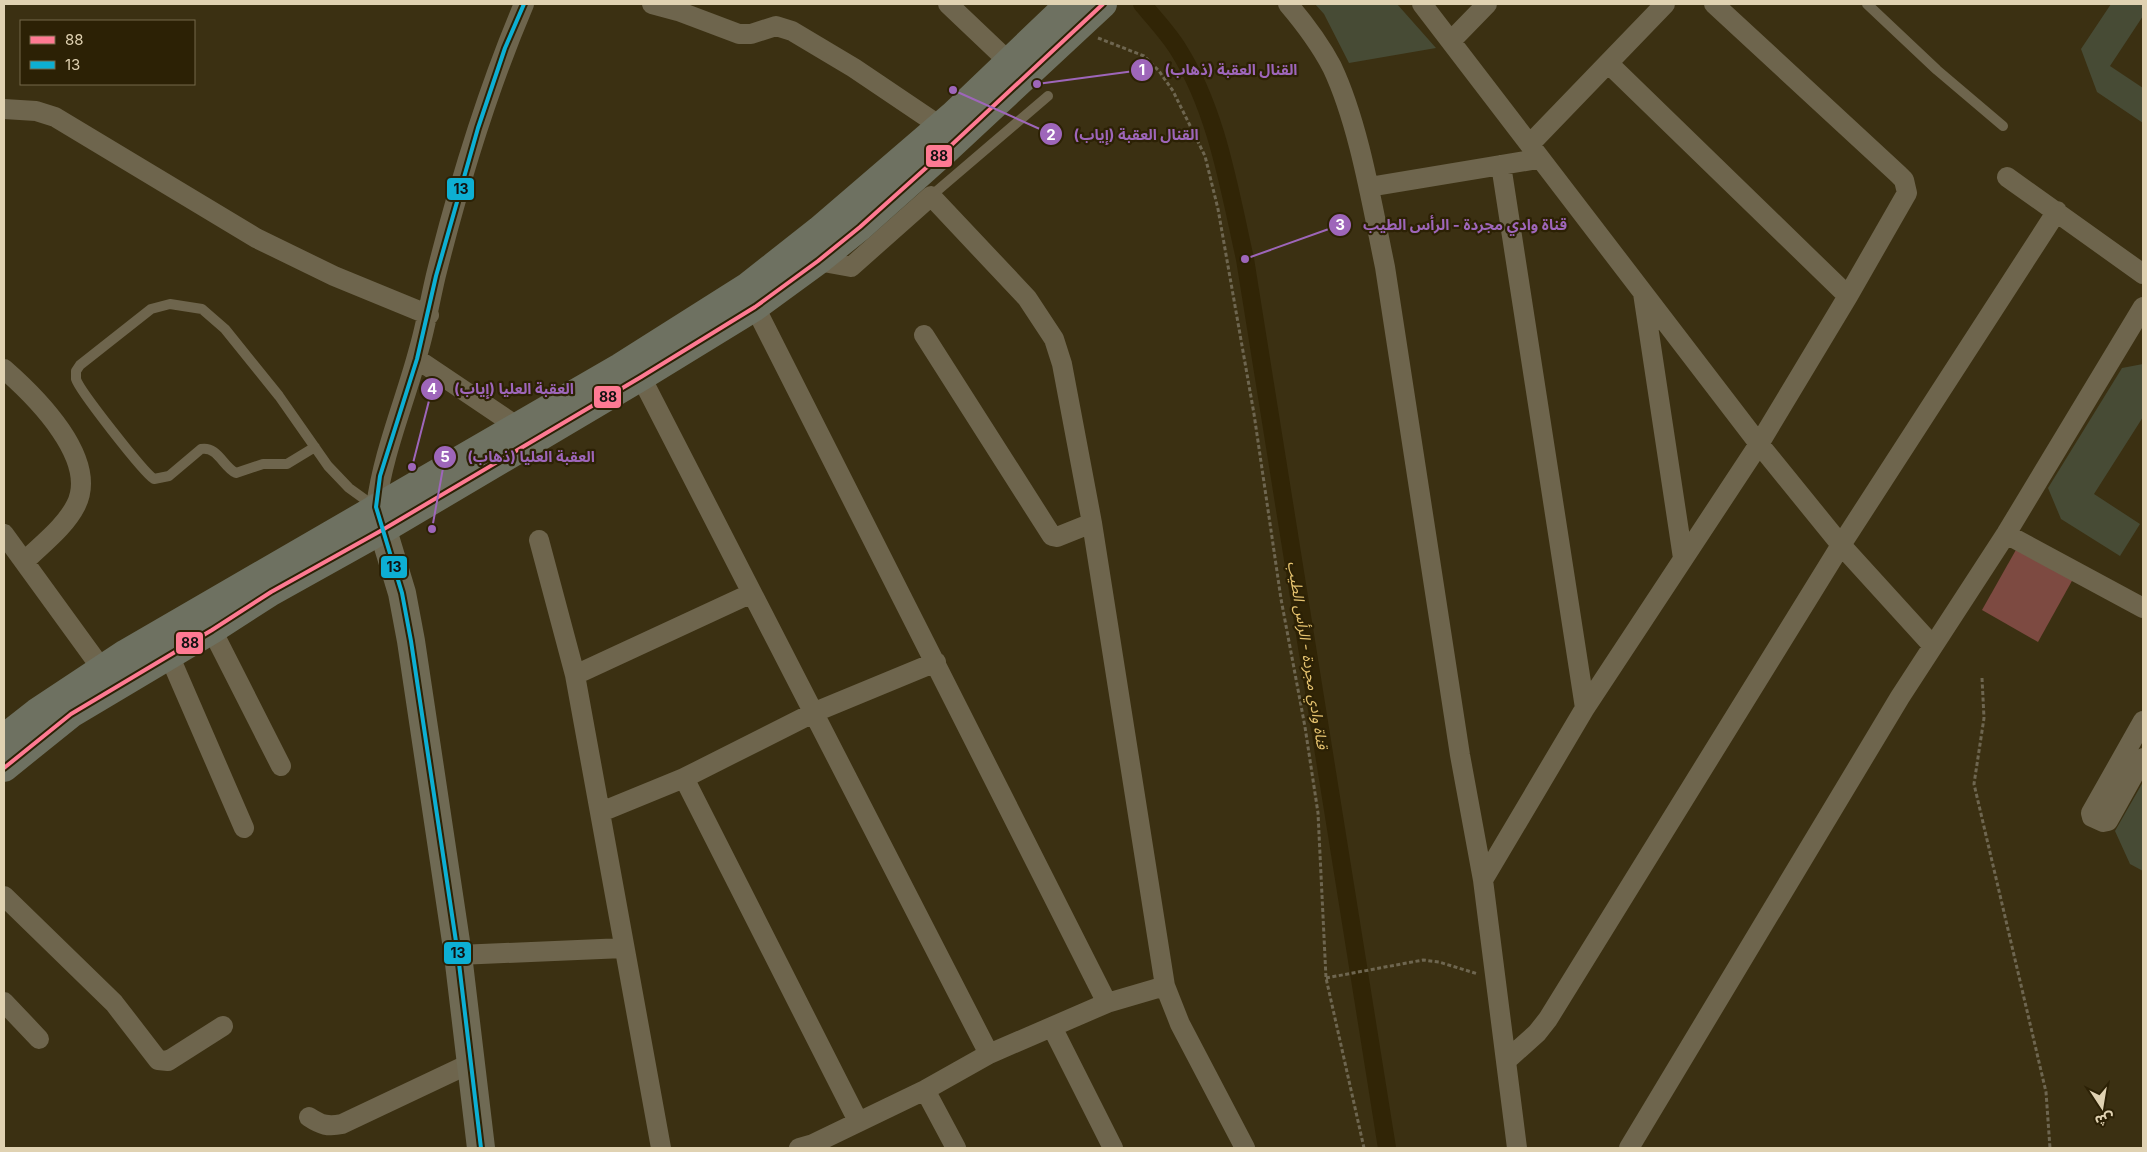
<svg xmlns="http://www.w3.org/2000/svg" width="2147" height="1152" viewBox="0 0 2147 1152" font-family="Inter,'Noto Sans Arabic',sans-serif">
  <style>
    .green { fill: #7d4a41 }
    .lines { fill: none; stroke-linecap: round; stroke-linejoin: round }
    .canal { stroke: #312506; stroke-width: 18 }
    .building { fill: #474b35 }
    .path { stroke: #6e6650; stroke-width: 3; stroke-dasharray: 4 2.5; stroke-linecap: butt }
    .lane { stroke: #6e654d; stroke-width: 10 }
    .street { stroke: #6e654d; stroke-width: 20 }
    .secondary { stroke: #6f6a54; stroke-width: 28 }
    .highway { stroke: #6e7161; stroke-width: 28 }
    .bus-1-casing { stroke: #2c2105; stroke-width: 8 }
    .bus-2-casing { stroke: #2c2105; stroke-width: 8 }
    .bus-1 { stroke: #fe7a93; stroke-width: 4 }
    .bus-2 { stroke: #0dafd3; stroke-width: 4 }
    .labels { text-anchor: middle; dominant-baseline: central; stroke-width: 4.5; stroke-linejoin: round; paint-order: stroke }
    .water-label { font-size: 15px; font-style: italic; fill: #e6c36f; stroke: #2c2105 }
    .leader { fill: none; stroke: #9e66ba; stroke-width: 2 }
    .callout-dot { fill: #9e66ba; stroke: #2c2105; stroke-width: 2 }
    .mark-label { font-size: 15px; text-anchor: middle; font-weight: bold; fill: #fff }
    .callout-label { font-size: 15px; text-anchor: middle; font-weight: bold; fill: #9e66ba; stroke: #2c2105; stroke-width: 4.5; stroke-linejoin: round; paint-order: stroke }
    .line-badge { stroke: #2c2105; stroke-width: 2 }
    .pale-badge-label { font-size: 14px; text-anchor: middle; font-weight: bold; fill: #111 }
  </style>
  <rect width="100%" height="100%" fill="#3b3012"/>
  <path class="green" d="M2017 548 2073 579 2038 642 1982 610Z"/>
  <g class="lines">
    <path class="canal" d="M1142 4C1154 18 1168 33 1178 49 1217 111 1229 188 1245 259L1387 1148"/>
  </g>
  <path class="building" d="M1315 4H1397L1436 48 1349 63 1324 14Z
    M2111 4H2143V16L2110 66 2143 88V123L2097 92 2081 49Z
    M2143 364V417L2094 494 2140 524 2120 556 2061 519 2048 488 2122 368Z
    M2143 782V871L2130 864 2115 831Z"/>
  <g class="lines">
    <path class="path" d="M1098 38 1144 56 1159 71 1173 91 1205 156 1218 209 1254 414 1281 599 1305 727 1318 813 1326 978 1364 1148
      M1982 678 1984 718 1974 784 2046 1092 2050 1148
      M1326 978 1423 960 1439 962 1478 974"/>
    <path class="lane" d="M1867 4 1937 70 2003 126
      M931 196 1048 96
      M315 447 287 464H263L236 473C223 467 218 446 201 449L169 476 154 479C144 473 79 390 76 379 76 378 76 372 76 371L80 365 151 309 170 304 202 309 225 329 279 396 328 466 349 488 374 506"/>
    <path class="street" d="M652 4 678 11 739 34H751L776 26 792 31 854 68 940 126
      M948 4 1008 61
      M1288 4C1305 24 1320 44 1332 67 1359 124 1372 205 1385 267L1460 755 1483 880 1517 1148
      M1422 4 1759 444 1841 545 1932 645
      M1451 41 1487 4
      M1608 63 1848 296
      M4 109 36 111 55 117 256 238 334 276 429 315
      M1530 144 1665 4
      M1501 165 1585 708
      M2007 177 2143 274
      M1369 187 1538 159
      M818 261 851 267 931 196 1027 298 1054 339 1062 364 1092 523 1165 986 1180 1024 1245 1148
      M1643 293 1683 558
      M755 307 1107 1003
      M924 335 1052 536 1057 537 1092 523
      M417 359 518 427
      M4 369C36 397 99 459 76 505 65 527 42 544 25 561
      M641 377 989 1054
      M376 507C383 452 405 402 419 349 426 325 430 300 436 275 459 183 487 91 524 4
      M4 534 102 669
      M2006 534 2143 608
      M539 540 575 675 661 1148
      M212 630 281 766
      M169 655 244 828
      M575 675 752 593
      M2143 721 2091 813 2092 817 2103 822 2108 821 2143 758
      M684 778 858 1121
      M601 812 684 778 815 712 936 662
      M1483 880 1585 708 1759 444 1848 296 1907 193 1904 180 1898 174 1714 4
      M4 896 114 1003 158 1060 168 1061 223 1026
      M458 955 624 948
      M4 1002 39 1039
      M1052 1027 1113 1148
      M1507 1060 1537 1033 1548 1019 1841 545 2057 211
      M925 1090 956 1148
      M309 1117C321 1125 328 1127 342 1124L471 1063
      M799 1148 813 1144 925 1090 989 1054 1107 1003 1165 986
      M1629 1148 1900 697 2006 534 2143 307"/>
    <path class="secondary" d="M376 507 402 593 411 641 458 955 481 1148"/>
    <path class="highway" d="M4 738 37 712 126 653 620 367 748 286 819 230 954 114 1069 4
      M4 768 71 714 212 630 271 592 384 529 641 377 755 307 818 261 860 227 945 151 1103 4"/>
    <defs>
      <path id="bus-1" d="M4 768 71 714 212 630 271 592 384 529 641 377 755 307 818 261 860 227 945 151 1103 4"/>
      <path id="bus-2" d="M481 1148 458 955 411 641 402 593 376 507 380 476 417 359 436 276 478 128 505 48 524 4"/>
    </defs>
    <use href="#bus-1" class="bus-1-casing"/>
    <use href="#bus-2" class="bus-2-casing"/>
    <use href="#bus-1" class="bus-1"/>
    <use href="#bus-2" class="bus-2"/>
  </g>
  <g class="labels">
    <g class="water-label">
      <text transform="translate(1308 655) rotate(81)">قناة وادي مجردة - الرأس الطيب</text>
    </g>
  </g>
  <path class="leader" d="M1037 84L1142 70M953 90L1051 134M1245 259L1340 225M412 467L432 389M432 529L445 457"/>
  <g class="callout-dot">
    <circle cx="1037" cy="84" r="5"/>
    <circle cx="953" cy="90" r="5"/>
    <circle cx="1245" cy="259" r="5"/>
    <circle cx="412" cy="467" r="5"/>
    <circle cx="432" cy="529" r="5"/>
    <circle cx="1142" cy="70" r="12"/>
    <circle cx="1051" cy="134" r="12"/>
    <circle cx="1340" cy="225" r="12"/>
    <circle cx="432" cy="389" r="12"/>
    <circle cx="445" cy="457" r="12"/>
  </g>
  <g class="mark-label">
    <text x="1142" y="75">1</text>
    <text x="1051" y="140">2</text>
    <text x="1340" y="230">3</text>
    <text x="432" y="394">4</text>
    <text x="445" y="462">5</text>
  </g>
  <g class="callout-label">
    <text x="1231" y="75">القنال العقبة (ذهاب)</text>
    <text x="1136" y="140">القنال العقبة (إياب)</text>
    <text x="1465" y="230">قناة وادي مجردة - الرأس الطيب</text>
    <text x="514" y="394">العقبة العليا (إياب)</text>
    <text x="531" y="462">العقبة العليا (ذهاب)</text>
  </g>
  <g class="line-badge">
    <rect x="925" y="144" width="28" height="24" rx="5" fill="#fe7a93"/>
    <rect x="446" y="177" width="29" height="24" rx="5" fill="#0dafd3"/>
    <rect x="593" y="385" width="29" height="24" rx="5" fill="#fe7a93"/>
    <rect x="380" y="555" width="28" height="24" rx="5" fill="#0dafd3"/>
    <rect x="175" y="631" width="29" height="24" rx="5" fill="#fe7a93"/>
    <rect x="443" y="941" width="29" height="24" rx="5" fill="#0dafd3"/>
  </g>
  <g class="pale-badge-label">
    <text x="939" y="161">88</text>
    <text x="461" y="194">13</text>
    <text x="608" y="402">88</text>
    <text x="394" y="572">13</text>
    <text x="190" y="648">88</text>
    <text x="458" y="958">13</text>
  </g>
  <rect width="2147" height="1152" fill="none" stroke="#e0d2b2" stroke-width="10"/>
  <rect x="20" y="20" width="175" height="65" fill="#2c2105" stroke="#74684a"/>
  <rect x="30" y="36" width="25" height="8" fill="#fe7a93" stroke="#74684a"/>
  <text x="65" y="45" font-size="15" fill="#e0d2b2">88</text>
  <rect x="30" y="61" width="25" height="8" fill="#0dafd3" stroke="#74684a"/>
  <text x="65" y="70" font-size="15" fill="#e0d2b2">13</text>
  <g transform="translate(2102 1107) rotate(168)" stroke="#2c2105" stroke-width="4" paint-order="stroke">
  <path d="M0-4L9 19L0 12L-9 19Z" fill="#e0d2b2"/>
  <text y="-8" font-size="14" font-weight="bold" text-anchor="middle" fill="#e0d2b2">ش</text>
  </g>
</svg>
